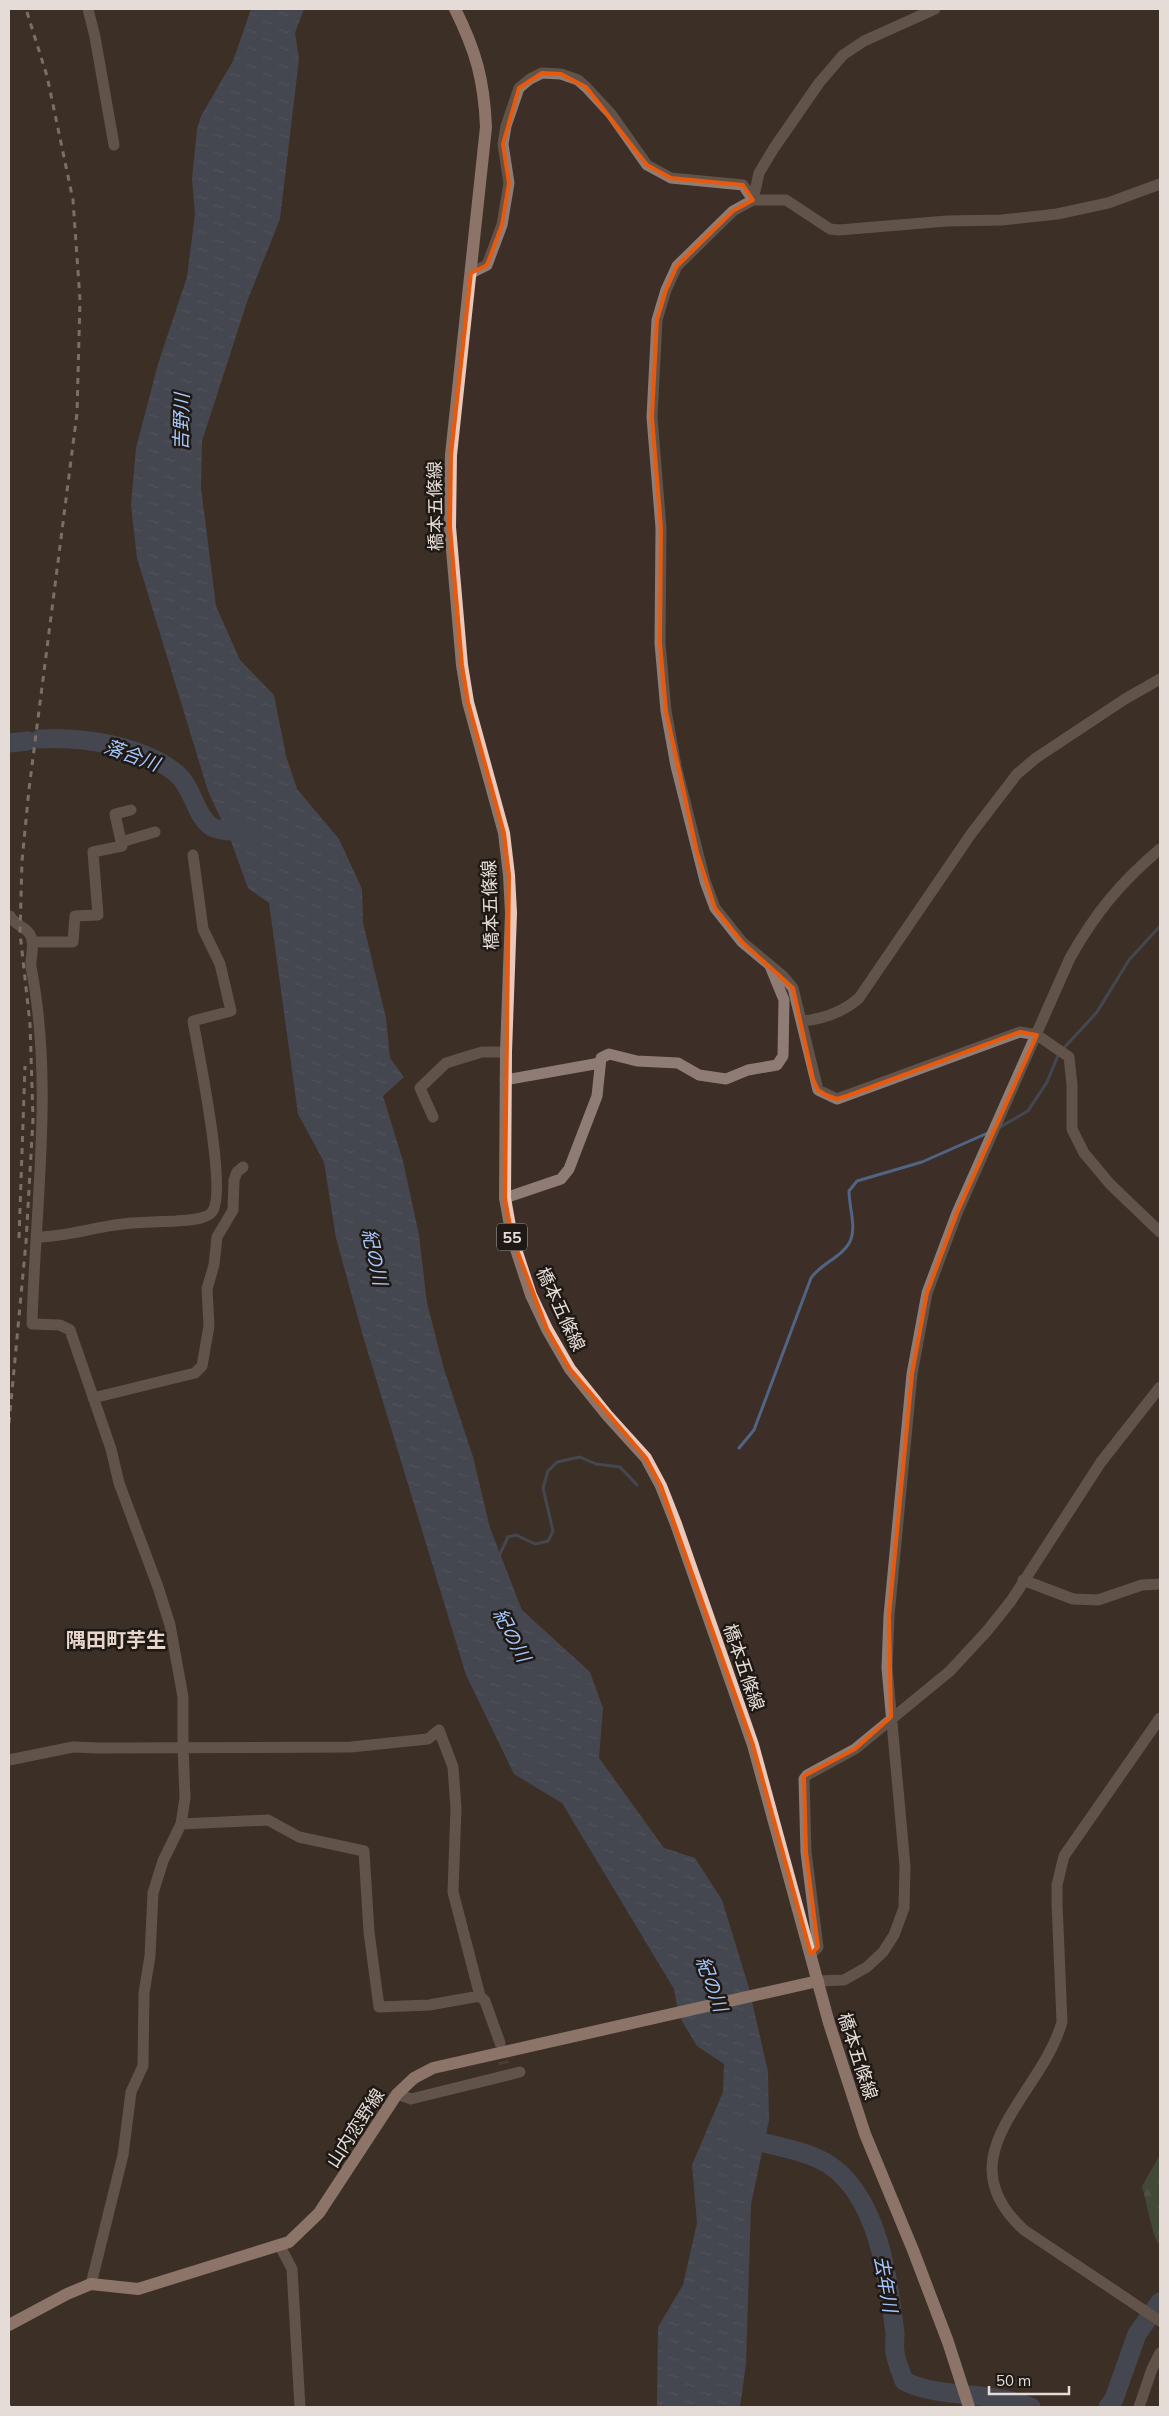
<svg xmlns="http://www.w3.org/2000/svg" width="1169" height="2416" viewBox="0 0 1169 2416" font-family="Mulish,'Noto Sans JP',sans-serif">
  <style>
    .forest { fill: url(#forest-firs) }
    .water { fill: url(#water-ripples) }
    .lines { fill: none; stroke-linecap: round; stroke-linejoin: round }
    .stream { stroke: #516484; stroke-width: 3 }
    .river { stroke: #516484; stroke-width: 19 }
    .minor-tunnel { stroke: #564941; stroke-width: 11; stroke-dasharray: 11 5.5; stroke-linecap: butt }
    .minor { stroke: #8f7d75; stroke-width: 11 }
    .major { stroke: #edc8b8; stroke-width: 12 }
    .rail { stroke: #c6bbb5; stroke-width: 3; stroke-dasharray: 6 6; stroke-linecap: butt }
    .marked { fill: none; stroke: #e8590c; stroke-width: 4; stroke-linejoin: round }
    .labels { text-anchor: middle; dominant-baseline: central; stroke-width: 5; stroke-linejoin: round; paint-order: stroke }
    .shield { fill: #1f1915; stroke: #aaa29d; stroke-width: 1 }
    .shield-label { font-size: 16px; font-weight: bold; fill: #e6dcd7 }
    .street-label { font-size: 18px; fill: #e6dcd7; stroke: #1f1915 }
    .water-label { font-size: 19px; font-style: italic; fill: #a5c7fd; stroke: #1f1915 }
    .quarter-label { font-size: 20px; font-weight: bold; fill: #e8d5cb; stroke: #1f1915 }
  </style>
  <defs>
    <pattern id="forest-firs" width="22" height="20" patternUnits="userSpaceOnUse" patternTransform="scale(1.25)"><rect width="22" height="20" fill="#4b694d"/><path d="M5 1l3.5 6h-7zM16 11l3.5 6h-7z" fill="#657e66"/></pattern>
    <pattern id="water-ripples" width="26" height="14" patternUnits="userSpaceOnUse" patternTransform="scale(1.25)"><rect width="26" height="14" fill="#516484"/><path d="M2 4q2-2 4 0t4 0M15 11q2-2 4 0t4 0" fill="none" stroke="#6a7a95"/></pattern>
  </defs>
  <rect width="100%" height="100%" fill="#3d2f27"/>
  <path class="forest" d="M1160 2155V2247L1154 2235 1142 2186Z"/>
  <path class="water" d="M251 9H304L295 33 299 59 280 219 248 299 202 441 201 488 216 606 240 660 274 695 286 756 297 789 339 839 362 889 363 923 386 1018 390 1058 404 1077 383 1096 403 1161 419 1235 427 1303 444 1369 473 1457 490 1528 522 1610 590 1672 603 1708 599 1758 664 1848 695 1858 722 1900 749 1988 768 2072 769 2120 751 2204 746 2364 740 2407H657L658 2327 683 2285 697 2223 692 2165 723 2092 724 2064 697 2046 679 2016 674 1989 562 1803 514 1774 466 1675 363 1336 336 1238 324 1162 298 1114 269 903 248 888 231 841 208 791 137 558 131 505 136 448 158 364 187 277 195 214 192 179 197 129 201 116 233 61Z"/>
  <g class="lines">
    <path class="stream" d="M1063 1049 1097 1012 1129 960 1160 926
      M1000 1127 1028 1111 1047 1082 1059 1053
      M739 1448 754 1430 811 1278C821 1263 845 1256 851 1239 856 1225 849 1206 849 1191L857 1181 922 1162 990 1132
      M499 1556 508 1537 516 1535 535 1544 548 1541 553 1531 543 1488 548 1471 557 1462 580 1457 596 1464 620 1467 637 1485"/>
    <path class="river" d="M40 739C81 736 144 746 177 774 194 789 195 816 212 827 221 832 239 831 250 832
      M9 743 28 741
      M740 2137C765 2144 811 2151 831 2166 879 2200 888 2279 895 2333 895 2339 894 2345 895 2352 896 2361 901 2372 904 2381 939 2399 991 2391 1031 2407
      M1108 2407 1114 2399 1137 2334 1160 2302"/>
    <path class="minor-tunnel" d="M500 2045 504 2064"/>
    <path class="minor" d="M88 9 95 37 114 145
      M1160 184 1108 203 1057 214 1002 220 947 221 839 230 830 229 786 200H753L733 211 677 266 666 290 657 320 652 417 661 528 660 643 666 711 676 766 705 881 715 908 742 942 783 976 793 988 818 1090 837 1099 1020 1032 1037 1035 1069 1057 1072 1085V1129L1084 1153 1110 1184 1160 1232
      M753 200 759 173 774 148 819 83 843 55 864 41 935 9
      M471 273 487 265 502 225 509 183 503 144 506 126 519 88 530 79 542 73 561 74 578 80 586 87 611 114 647 165 671 178 743 185 753 200
      M121 842 155 832
      M10 916C15 926 28 927 31 937 35 946 30 958 31 967 54 1084 35 1206 32 1324L60 1325 70 1330 111 1449 119 1483 158 1587 170 1625 183 1697V1746L185 1798 181 1824 163 1861 153 1893 150 1956 144 1993 143 2066 131 2092 123 2155 91 2284
      M32 942H73L75 916 98 915 93 852 122 846 115 814 131 810
      M803 1021C823 1019 843 1012 859 998L971 834 1017 774 1036 758 1125 699 1160 679
      M505 1080 600 1063
      M433 1117 420 1088 446 1063 482 1052H506
      M505 1198 561 1179 569 1169 597 1096 601 1058 609 1054 637 1061 678 1063 699 1075 726 1079 748 1070 777 1065 783 1056 784 1000 770 966
      M37 1237C66 1237 94 1227 123 1224 140 1222 159 1222 176 1221 186 1220 206 1220 212 1212 228 1193 198 1050 193 1021L231 1011 220 964 203 929 193 855
      M93 1398 195 1373 202 1366 209 1326 207 1289 214 1265 217 1237 233 1210 234 1180 237 1172 243 1167
      M1023 1580 1073 1599 1098 1600 1142 1585 1160 1584
      M1160 1718 1064 1856 1057 1885V1903L1062 2022C1041 2097 942 2155 1024 2230L1160 2321
      M9 1760 73 1747 99 1748 351 1747 428 1739 439 1730 453 1767 456 1808 453 1892 480 1996
      M181 1824 268 1820 299 1837 364 1851 369 1932 379 2007 429 2005 480 1996 485 2001 500 2043
      M811 1954 818 1947 806 1852 804 1779 807 1775 855 1749 950 1671 987 1631 1011 1601 1101 1462 1160 1387
      M818 1981 844 1980 867 1967 883 1952 894 1935 904 1908 905 1866 887 1668 889 1616 912 1374 927 1293 957 1213 1070 958C1096 912 1120 883 1160 849
      M397 2094 411 2099 520 2072
      M280 2246 292 2269 300 2407
      M1139 2407 1152 2369 1160 2353"/>
    <path class="major" d="M455 9C476 51 484 80 486 127L451 455 450 527 462 665 468 702 504 833 509 875 511 913 506 1052 505 1198 512 1237 531 1295 547 1329 570 1369 607 1415 646 1458 661 1486 676 1524 753 1745 829 2023 865 2134 913 2250 948 2342 969 2407
      M9 2325 67 2294 91 2284 138 2289 289 2242 319 2213 397 2094 414 2078 433 2068 818 1981"/>
    <path class="rail" d="M19 1238 25 1066
      M9 1423 26 1242 33 1119 30 1024 20 933 22 861 29 789 77 413 80 300 73 200 47 76 26 9
      M9 2405 10 2407"/>
  </g>
  <path d="M0 0H1169V2416H0ZM542 73 561 74 586 87 647 165 671 178 743 185 753 200 733 211 677 266 666 290 657 320 652 417 661 528 660 643 666 711 697 852 715 908 742 942 793 988 813 1079 818 1090 826 1095 837 1099 847 1096 1020 1032 1037 1035 957 1213 927 1293 912 1374 889 1616 891 1717 855 1749 804 1776 806 1852 818 1947 811 1954 753 1745 661 1486 646 1458 570 1369 547 1329 512 1237 505 1198 509 875 504 833 468 702 462 665 450 527 451 455 471 273 487 265 502 225 509 183 503 144 519 88Z" fill="#3d2f27" fill-opacity=".55" fill-rule="evenodd"/>
  <path class="marked" d="M542 73 561 74 586 87 647 165 671 178 743 185 753 200 733 211 677 266 666 290 657 320 652 417 661 528 660 643 666 711 697 852 715 908 742 942 793 988 813 1079 818 1090 826 1095 837 1099 847 1096 1020 1032 1037 1035 957 1213 927 1293 912 1374 889 1616 891 1717 855 1749 804 1776 806 1852 818 1947 811 1954 753 1745 661 1486 646 1458 570 1369 547 1329 512 1237 505 1198 509 875 504 833 468 702 462 665 450 527 451 455 471 273 487 265 502 225 509 183 503 144 519 88Z"/>
  <g class="labels">
    <rect class="shield" x="497" y="1223.5" width="30" height="27" rx="4"/>
    <g class="shield-label">
      <text x="512" y="1237">55</text>
    </g>
    <g class="street-label">
      <text transform="translate(435 506) rotate(-91)">橋本五條線</text>
      <text transform="translate(490 905) rotate(-92)">橋本五條線</text>
      <text transform="translate(561 1309) rotate(65)">橋本五條線</text>
      <text transform="translate(744 1667) rotate(71)">橋本五條線</text>
      <text transform="translate(858 2056) rotate(72)">橋本五條線</text>
      <text transform="translate(355 2128) rotate(-57)">山内恋野線</text>
    </g>
    <g class="water-label">
      <text transform="translate(181 422) rotate(-89)">吉野川</text>
      <text transform="translate(132 755) rotate(20)">落合川</text>
      <text transform="translate(375 1257) rotate(78)">紀の川</text>
      <text transform="translate(512 1635) rotate(62)">紀の川</text>
      <text transform="translate(712 1984) rotate(70)">紀の川</text>
      <text transform="translate(886 2284) rotate(80)">去年川</text>
    </g>
    <g class="quarter-label">
      <text x="116" y="1639">隅田町芋生</text>
    </g>
  </g>
  <rect width="1169" height="2416" fill="none" stroke="#e6dcd7" stroke-width="20"/>
  <path d="M989 2386v8h80v-8" fill="none" stroke="#e6dcd7" stroke-width="2.5"/>
  <text x="996" y="2386" font-size="15" fill="#e6dcd7" stroke="#1f1915" stroke-width="4" paint-order="stroke">50 m</text>
</svg>
